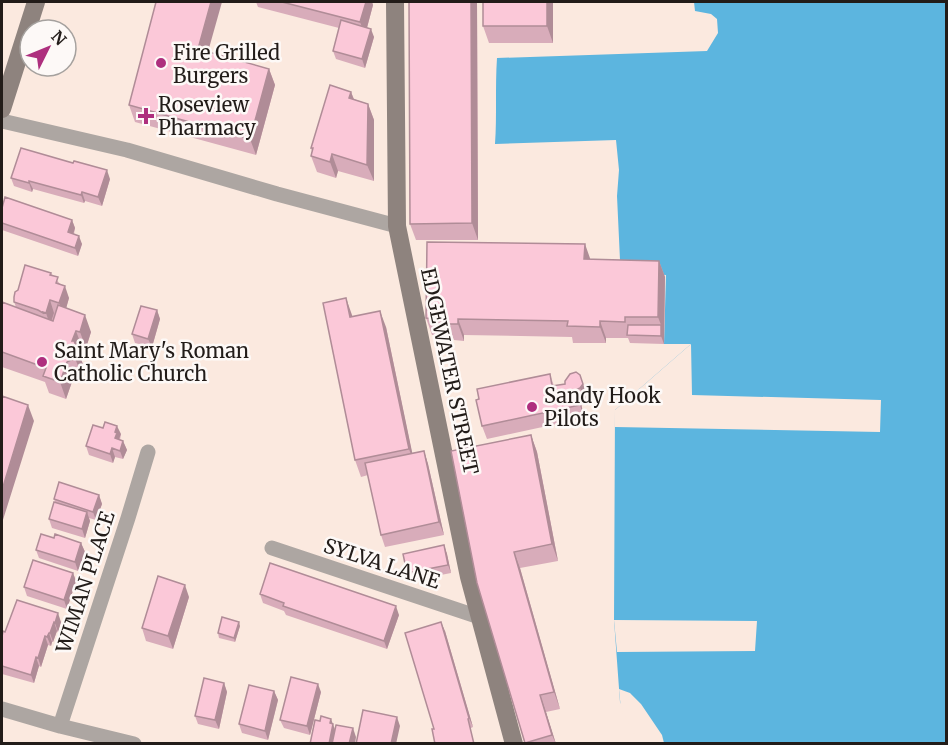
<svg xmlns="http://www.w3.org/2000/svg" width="948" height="745" viewBox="0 0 948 745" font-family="Merriweather,serif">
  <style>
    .water { fill: #5cb5df }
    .pier { fill: #fbe9df }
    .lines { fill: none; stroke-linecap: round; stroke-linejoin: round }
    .street { stroke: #ada6a2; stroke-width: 15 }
    .secondary { stroke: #8e837e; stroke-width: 18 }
    .wall { fill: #d8acba }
    .shaded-wall { fill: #b08c97 }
    .building { fill: #fbc8d8; stroke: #b08c97; stroke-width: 1.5 }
    .poi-dot { fill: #ae2f7e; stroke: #fdf9f7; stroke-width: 2 }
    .labels { text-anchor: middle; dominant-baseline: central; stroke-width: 5; stroke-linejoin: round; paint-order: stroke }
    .poi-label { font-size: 20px; fill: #221c19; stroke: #fdf9f7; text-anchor: start }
    .street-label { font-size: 20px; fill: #221c19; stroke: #fdf9f7 }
  </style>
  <rect width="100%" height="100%" fill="#fbe9df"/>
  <path class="water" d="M694 2H946V743H641L620 702 614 620 615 410 691 344H664L666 275 637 273 636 260H620L617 196 619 170 616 140 495 144C497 116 495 87 497 58L707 51 718 33 717 19 711 14 695 11Z"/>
  <path class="pier" d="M691 344 692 395 881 400 880 432 615 427V410Z
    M614 620 757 621 755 651 617 652Z
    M619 689 630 693 641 704 662 735 664 743 637 744 633 730 621 710Z"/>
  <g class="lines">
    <path class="street" d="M2 121 127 150 277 194 397 226
      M272 548 479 617
      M2 709 60 726 134 744
      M60 726 128 518 148 452"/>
    <path class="secondary" d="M395 2 397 226 469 577 514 744
      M2 109 36 2"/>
  </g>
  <path class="wall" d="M256 2H372L373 5 367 28 374 37 365 68 336 59 333 51 339 28 258 7Z
    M409 2H477L478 240H416L410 224Z
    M553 2V43H489L483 26Z
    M208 52 269 69 275 85 256 155 135 122 129 105Z
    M351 92 354 99 368 104 374 120V181L338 171 336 178 317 172 311 156 312 151 311 148Z
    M11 178 110 179 102 206 85 201 84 203 33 189 32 192 14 186Z
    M2 208 72 220 75 228 74 234 82 244 78 256 2 230Z
    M590 260 659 261 665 277 664 344 630 343 628 338H606V343H573L572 337 464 335V341L454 340 452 335H432L426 318Z
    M51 273 60 284 69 298 66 308 91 332 86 348 82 347 79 354 84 367 81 374 73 379 66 399 49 393 45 382 2 367V302L16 307 14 302Z
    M157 310 160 319 152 347 135 343 132 334Z
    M353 317 386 327 412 453 424 451 428 464 444 535 385 547 381 535 368 475 361 477 355 460Z
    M550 374 554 386 565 384 580 375 587 396 585 400 581 403 584 418 487 439 482 426Z
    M121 434 120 440 123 441 127 450 123 459 115 457 113 463 89 455 86 446Z
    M531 435 537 452 558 561 520 568 560 709 546 712 556 744H526L477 583Z
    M99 495 102 504 96 520 89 518 90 521 85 538 52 528 49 519 55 502 54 499Z
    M54 538 81 543 85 552 78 571 39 558 36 550Z
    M444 545 447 554 451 573 410 581 407 573Z
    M73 573 76 581 67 609 27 596 24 587Z
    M260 594 399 615 387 649 286 615 284 611 263 603Z
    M189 597 173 649 146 641 142 628Z
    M17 600 61 622 58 632 57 631 53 642H52L51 646 48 645 41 667 39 666 34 683 2 674V637L5 632Z
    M240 626 235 642 219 638 218 633Z
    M445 631 473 727 471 728 434 729Z
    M224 683 227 692 219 729 198 724 195 716Z
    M274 691 278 700 268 740 242 733 239 724Z
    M321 692 310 735 284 728 280 720Z"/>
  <path class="shaded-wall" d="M211 2H222L204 66 198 49Z
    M366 2H372L373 5 365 35 360 22Z
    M471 2H477L478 240 472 223Z
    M547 2H553V43L547 26Z
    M371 29 374 37 365 68 362 59Z
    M269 69 275 85 256 155 250 139Z
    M351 92 357 108 349 98Z
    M368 104 374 120V181L367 165Z
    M332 154 338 171 336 178 330 162Z
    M107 170 110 179 102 206 98 197Z
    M29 181 33 189 32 192 29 183Z
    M82 192 85 201 84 203 81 195Z
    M72 220 75 228 71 241 68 232Z
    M79 236 82 244 78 256 75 248Z
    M585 244 591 261 584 259Z
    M659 261 665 277 664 344 661 336V325L658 317Z
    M65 286 69 298 64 316 59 303Z
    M346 298 352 315 356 334 350 317Z
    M50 300 54 313 50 325 46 313Z
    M157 310 160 319 152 347 148 339Z
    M380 311 386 327 415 466 409 449Z
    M85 315 91 332 86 348 80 332Z
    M458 319 464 335V341L458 324Z
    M600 321 606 338V343L600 327Z
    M76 331 82 347 79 354 84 367 81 374 75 358 72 341Z
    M67 362 73 379 66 399 60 382Z
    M580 375 587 396 585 400 580 388Z
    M576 390 581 403 584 418 580 405Z
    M28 405 34 421 2 523V490Z
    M117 426 121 434 119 439 120 442 115 438V432Z
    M531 435 537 452 558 561 552 544Z
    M123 441 127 450 123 459 120 451Z
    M112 448 115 457 113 463 110 454Z
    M424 451 428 464 444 535 439 522Z
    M99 495 102 504 96 520 93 512Z
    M87 512 90 521 85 538 82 529Z
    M81 543 85 552 78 571 75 562Z
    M444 545 447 554 451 573 448 565Z
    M514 552 520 568 560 709 554 692Z
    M73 573 76 581 67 609 64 600Z
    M185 585 189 597 173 649 168 636Z
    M396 606 399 615 387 649 384 641Z
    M58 613 61 622 58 632 55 623Z
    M54 622 57 631 53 642 50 633Z
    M239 622 240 626 235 642 234 638Z
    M441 622 445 631 473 727 469 718Z
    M49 633 52 642 51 646 47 637Z
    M45 636 48 645 41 667 38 658Z
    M36 657 39 666 34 683 31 675Z
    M224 683 227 692 219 729 215 720Z
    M318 684 321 692 310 735 307 726Z
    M274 691 278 700 268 740 265 731Z
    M540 695 546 712 556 744 552 735Z
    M397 717 400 726 396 744H391Z
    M331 719 336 732 334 744H329Z
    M353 728 356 737 355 744H349Z"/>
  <path class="building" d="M156 2H211L198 49 269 69 250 139 129 105Z
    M282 2H366L360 22Z
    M409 2H471L472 223 410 224Z
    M483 2H547V26H483Z
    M341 20 371 29 362 59 333 51Z
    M330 85 351 92 349 98 368 104 367 165 332 154 330 162 311 156 313 148H311Z
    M21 148 73 163 74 161 107 170 98 197 82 192 81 195 29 181V183L11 178Z
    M5 197 72 220 68 232 79 236 75 248 2 223V208Z
    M427 242 585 244 584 259 659 261 658 317H625V322L600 321V327L567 326 568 321 458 319V324H448V319L426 318Z
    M25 265 51 273 50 275 58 277 56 283 65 286 59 303 50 300 46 313 43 312V313L38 310 14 302V297L15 292 18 290Z
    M346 298 350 317 380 311 409 449 355 460 323 303Z
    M2 302 53 321 58 305 85 315 80 332 76 331 72 341H74L78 350 75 358 67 362 60 382 43 376 46 368 2 352Z
    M141 306 157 310 148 339 132 334Z
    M628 325H661V336L627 335Z
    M576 372 580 375 583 384 580 388 576 390 580 405 482 426 476 400 479 399 477 389 550 374 552 386 565 384V381L570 374Z
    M2 396 28 405 2 490Z
    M105 422 117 426 115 432 117 433 115 438 123 441 120 451 112 448 110 454 86 446 93 425 103 428Z
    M531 435 552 544 514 552 554 692 540 695 552 735 525 743 477 583 451 451Z
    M424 451 439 522 381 535 365 463Z
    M59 482 99 495 93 512 54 499Z
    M54 502 87 512 82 529 49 519Z
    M41 534 54 538 55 534 81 543 75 562 36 550Z
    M444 545 448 565 407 573 403 554Z
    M33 560 73 573 64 600 24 587Z
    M270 563 396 606 384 641 283 606 284 603 260 594Z
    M158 576 185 585 168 636 142 628Z
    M17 600 58 613 55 623 54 622 50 633H49L47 637 45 636 38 658 36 657 31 675 2 666V637L3 631 5 632Z
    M222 617 239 622 234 638 218 633Z
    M441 622 469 718 468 719 474 744H435L432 729H434L405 633Z
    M291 677 318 684 307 726 280 720Z
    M204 678 224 683 215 720 195 716Z
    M249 685 274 691 265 731 239 724Z
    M363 710 397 717 391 744H356Z
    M321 716 331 719 330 723 333 724 329 744H310L315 720 320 721Z
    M336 725 353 728 349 744H332Z"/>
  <g class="poi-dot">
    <circle cx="161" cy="63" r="6"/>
    <path d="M143 107h6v6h6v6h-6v6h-6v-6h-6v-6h6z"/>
    <circle cx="42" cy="362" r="6"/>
    <circle cx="532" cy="407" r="6"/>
  </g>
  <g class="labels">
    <g class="poi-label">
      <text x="173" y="52">Fire Grilled<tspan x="173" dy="23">Burgers</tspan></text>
      <text x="158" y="104">Roseview<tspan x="158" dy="23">Pharmacy</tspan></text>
      <text x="54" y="350">Saint Mary's Roman<tspan x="54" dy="23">Catholic Church</tspan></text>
      <text x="544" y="395">Sandy Hook<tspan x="544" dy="23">Pilots</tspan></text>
    </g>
    <g class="street-label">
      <text transform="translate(450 371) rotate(78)">EDGEWATER STREET</text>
      <text transform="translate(382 563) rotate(18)">SYLVA LANE</text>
      <text transform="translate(85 582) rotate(-72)">WIMAN PLACE</text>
    </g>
  </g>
  <rect width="948" height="745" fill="none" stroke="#221c19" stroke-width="6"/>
  <g transform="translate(48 48) rotate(47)"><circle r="28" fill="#fdf9f7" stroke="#a5a19e" stroke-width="1.5"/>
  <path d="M0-4.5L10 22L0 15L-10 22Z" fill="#ae2f7e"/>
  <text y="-9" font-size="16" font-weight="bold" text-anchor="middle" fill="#221c19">N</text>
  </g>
</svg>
